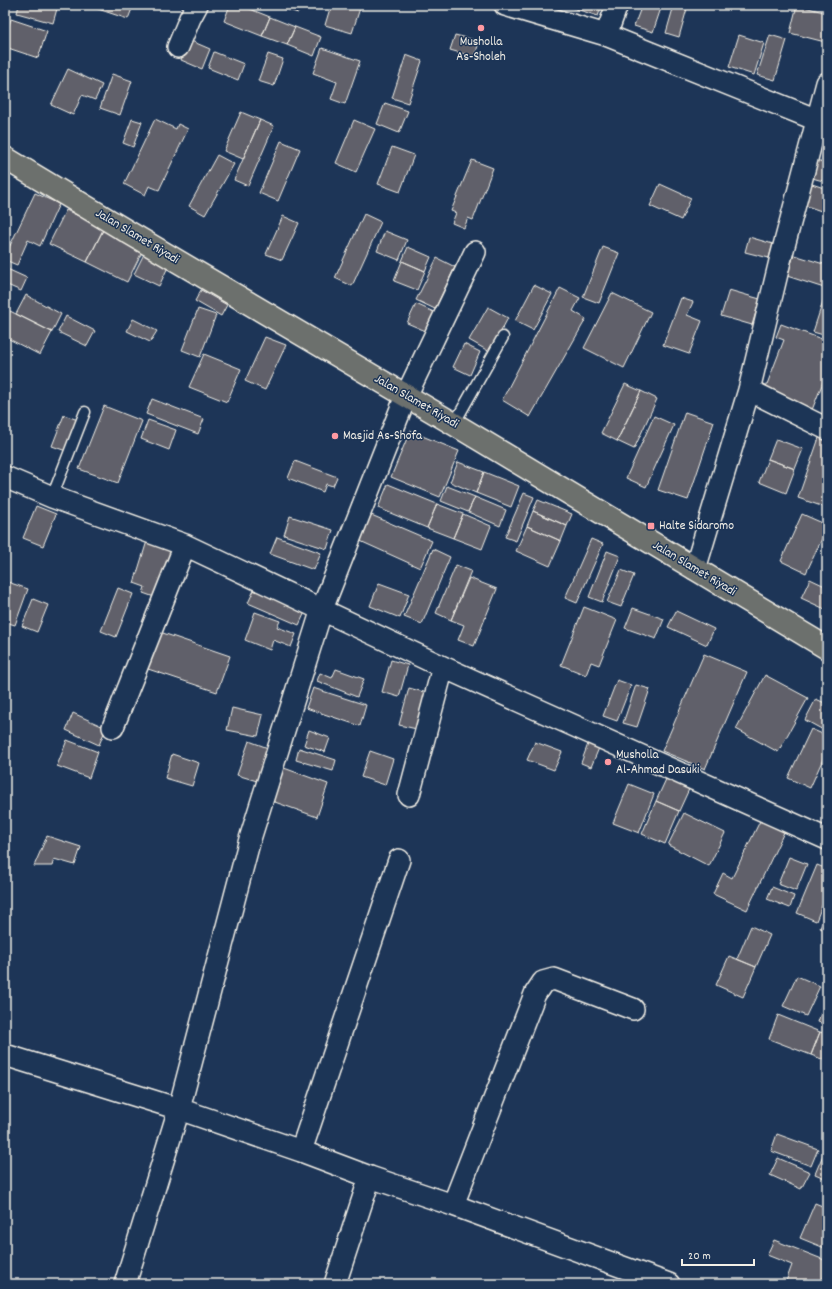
<svg xmlns="http://www.w3.org/2000/svg" width="832" height="1289" viewBox="0 0 832 1289" font-family="Dekko,sans-serif">
  <style>
    .building { fill: #61616b; stroke: #f4f1e8 }
    .lines { fill: none; stroke-linecap: round; stroke-linejoin: round }
    .service-casing { stroke: #f4f1e8; stroke-width: 13 }
    .minor-casing { stroke: #f4f1e8; stroke-width: 24 }
    .primary-casing { stroke: #f4f1e8; stroke-width: 25 }
    .service { stroke: #1d3557; stroke-width: 10 }
    .minor { stroke: #1d3557; stroke-width: 21 }
    .primary { stroke: #6c706d; stroke-width: 22 }
    .poi-dot { fill: #ff9aa2; stroke: #1d3557; stroke-width: 1.5 }
    .labels { text-anchor: middle; dominant-baseline: central; stroke-width: 3; stroke-linejoin: round; paint-order: stroke }
    .poi-label { font-size: 13px; fill: #f4f1e8; stroke: #1d3557; text-anchor: start }
    .street-label { font-size: 13px; fill: #f4f1e8; stroke: #1d3557 }
  </style>
  <rect width="100%" height="100%" fill="#1d3557"/>
  <filter id="ink" filterUnits="userSpaceOnUse"><feTurbulence type="fractalNoise" baseFrequency=".025" numOctaves="2"/><feDisplacementMap in="SourceGraphic" scale="8" xChannelSelector="R" yChannelSelector="G"/><feConvolveMatrix kernelMatrix="1 2 1 2 8 2 1 2 1" color-interpolation-filters="sRGB"/></filter>
  <g filter="url(#ink)">
    <path class="building" d="M19 5H58L53 23 17 13Z
      M86 5H132L133 6 128 19Z
      M230 5H240L270 17 262 36 224 21Z
      M283 5H300L298 13 282 8Z
      M331 5H361L352 33 325 25Z
      M574 5H602L598 16 573 8Z
      M642 5H662L653 32 634 26Z
      M674 5H688L679 37 666 33Z
      M797 5 827 13V37L825 42 790 33Z
      M270 17 295 27 287 45 262 36Z
      M11 19 47 31 38 58 5 47V37Z
      M295 27 321 37 314 56 287 45Z
      M455 35 479 41 475 57 450 50Z
      M739 35 764 43 754 75 729 67Z
      M770 35 787 40 775 80 757 75Z
      M189 40 210 49 202 69 181 60Z
      M322 48 360 61 345 104 331 99 337 82 313 73Z
      M214 52 244 64 238 80 208 68Z
      M268 54 283 59 274 86 258 81Z
      M406 55 422 61 408 103 392 98Z
      M68 69 102 85 95 100 82 95 73 115 51 105Z
      M112 74 132 81 120 115 100 108Z
      M385 103 408 111 399 133 377 124Z
      M241 112 260 120 243 159 224 151Z
      M132 119 142 122 133 147 123 143Z
      M155 119 176 129 178 124 188 129 159 190 149 186 145 195 124 184Z
      M260 120 274 126 248 186 234 180Z
      M354 120 375 129 356 172 336 163Z
      M281 141 300 149 278 201 259 193Z
      M392 147 414 155 400 192 378 184Z
      M217 155 234 164 205 215 189 206Z
      M472 160 493 168 473 220 468 218 464 228 452 223 456 213 451 211Z
      M816 160 827 163V182L812 178Z
      M809 183 827 189V213L801 204Z
      M660 184 691 198 681 220 650 206Z
      M35 193 59 204 40 246 28 240 17 265 5 260V256Z
      M66 210 104 228 87 262 49 244Z
      M364 214 381 222 352 286 335 278Z
      M283 216 299 223 282 260 266 254Z
      M104 228 144 248 127 282 87 262Z
      M385 231 407 240 399 260 377 251Z
      M749 237 773 244 769 258 745 252Z
      M408 247 431 257 425 271 402 261Z
      M603 247 619 253 599 303 583 297Z
      M144 254 169 265 159 286 134 274Z
      M794 255 827 265V289L787 276Z
      M437 258 455 267 435 309 416 300Z
      M402 261 425 271 417 290 394 281Z
      M5 268 27 278 21 291 5 284Z
      M534 285 552 294 533 330 515 321Z
      M560 288 580 298 573 311 586 319 530 417 502 400Z
      M827 289V336L813 332Z
      M201 290 227 305 221 316 195 301Z
      M729 290 760 299 752 325 721 316Z
      M612 293 651 312 624 368 584 348Z
      M26 295 61 314 52 332 16 314Z
      M681 298 693 302 687 315 702 321 689 354 663 345Z
      M416 304 436 313 428 332 407 323Z
      M488 307 508 318 490 352 469 340Z
      M198 309 216 315 200 357 182 350Z
      M10 311 52 332 40 355 5 337V320Z
      M66 316 95 331 87 346 58 332Z
      M133 319 157 331 150 342 127 331Z
      M781 324 827 341V372L812 410 764 392 784 340 776 337Z
      M265 337 286 345 265 390 245 381Z
      M464 344 480 352 470 375 453 367Z
      M204 354 241 369 227 402 189 387Z
      M625 384 641 391 617 441 601 433Z
      M641 391 657 399 634 449 617 441Z
      M152 399 204 419 198 434 146 414Z
      M104 406 142 421 118 483 79 469Z
      M685 412 714 422 688 500 658 490Z
      M64 415 78 420 66 451 52 446Z
      M654 416 674 425 646 487 626 478Z
      M148 420 176 430 169 450 141 439Z
      M410 431 459 451 440 497 391 477Z
      M820 435 827 439V508L798 498Z
      M776 439 803 449 795 469 768 459Z
      M768 459 795 469 786 493 759 482Z
      M295 461 337 477 333 486 326 484 323 492 288 478Z
      M458 462 484 472 476 493 450 482Z
      M484 472 519 486 511 507 476 493Z
      M388 484 437 504 427 528 378 508Z
      M447 486 475 497 468 512 441 501Z
      M524 493 534 497 516 541 505 537Z
      M475 497 506 510 500 526 468 512Z
      M538 500 572 514 567 526 533 511Z
      M437 504 463 514 453 538 427 528Z
      M36 506 56 514 43 546 23 538Z
      M533 511 567 526 561 541 527 526Z
      M369 514 432 541 420 568 358 540Z
      M463 514 491 526 482 549 453 538Z
      M802 514 827 525V528L806 573 781 561Z
      M290 516 333 530 327 549 284 535Z
      M527 526 561 541 550 566 516 551Z
      M277 537 321 553 314 570 270 554Z
      M591 539 603 544 577 603 565 598Z
      M147 541 173 550 157 598 143 593 145 587 134 583Z
      M433 549 450 557 422 624 404 617Z
      M607 551 620 556 602 602 589 597Z
      M456 565 471 571 451 620 436 613Z
      M621 570 634 575 621 607 607 602Z
      M469 578 497 589 474 646 458 640 464 625 451 620Z
      M810 579 827 587V610L801 598Z
      M5 581 28 589 15 625 5 622Z
      M379 583 409 594 400 618 370 606Z
      M118 588 133 594 116 637 101 631Z
      M255 588 306 610 299 625 248 603Z
      M33 599 48 605 37 632 22 626Z
      M584 607 617 620 599 665 591 662 586 675 561 665Z
      M633 608 664 619 656 639 625 628Z
      M676 611 714 629 707 645 668 627Z
      M255 612 280 621 277 627 296 634 291 647 273 640 270 650 245 640Z
      M154 630 230 656 217 692 142 667Z
      M704 654 747 672 705 769 662 751Z
      M391 660 408 665 399 697 382 692Z
      M336 669 364 679 357 697 317 681 320 673 332 678Z
      M765 675 808 698 778 752 736 729Z
      M617 680 631 685 617 721 603 716Z
      M636 685 650 689 637 727 623 723Z
      M313 688 366 705 360 726 306 708Z
      M409 688 431 694 421 730 399 725Z
      M816 699 827 704V732L805 720Z
      M232 708 263 715 258 736 227 730Z
      M73 713 106 728 99 745 66 730Z
      M811 729 827 736V750L810 788 788 778Z
      M309 730 330 738 325 752 304 745Z
      M67 740 98 752 89 778 57 766Z
      M249 741 268 748 257 781 237 775Z
      M535 742 562 752 554 770 527 760Z
      M588 744 599 748 591 767 581 763Z
      M299 748 336 760 333 771 296 760Z
      M370 751 393 759 385 785 361 777Z
      M172 754 199 763 192 786 165 778Z
      M284 768 328 784 317 817 272 801Z
      M667 777 690 787 679 811 656 801Z
      M629 784 654 794 639 833 613 823Z
      M656 801 679 811 665 844 642 834Z
      M684 813 725 833 709 866 668 845Z
      M762 817 786 828 747 910 713 894 723 873 732 878Z
      M47 836 81 847 75 865 54 859 52 866H34Z
      M789 857 807 864 796 891 778 884Z
      M817 865 827 869V893L816 921 797 913Z
      M772 887 794 896 790 908 767 899Z
      M827 913V931L820 928Z
      M751 926 770 935 756 967 737 959Z
      M729 956 756 967 743 997 716 985Z
      M797 976 820 986 806 1016 783 1006Z
      M827 995V1025L818 1022Z
      M778 1015 820 1032 811 1055 769 1039Z
      M820 1032 827 1034V1061L811 1055Z
      M777 1134 818 1149 811 1166 771 1151Z
      M823 1155 827 1157V1179L815 1174Z
      M778 1158 810 1172 801 1189 770 1175Z
      M815 1203 827 1208V1249L800 1238Z
      M774 1240 827 1261V1269L821 1284H785L792 1265 767 1255Z"/>
    <g class="lines">
      <defs>
        <path id="service" d="M454 424 503 337
          M52 497 85 412"/>
        <path id="minor" d="M505 5 606 35 817 120
          M606 35 617 5
          M178 47 190 18 197 5
          M749 390 827 429
          M5 477 52 497 185 545 443 667 827 839
          M695 569 749 390 780 261 827 83
          M113 727 185 545
          M409 795 443 667
          M5 1055 179 1109 301 1151 370 1177 453 1205 669 1284
          M301 1151 399 860
          M453 1205 535 994 543 982 554 979 633 1009
          M125 1284 179 1109 250 839 322 609 406 396 475 252
          M335 1284 370 1177"/>
        <path id="primary" d="M5 158 128 232 454 424 827 648"/>
      </defs>
      <use href="#service" class="service-casing"/>
      <use href="#minor" class="minor-casing"/>
      <use href="#primary" class="primary-casing"/>
      <use href="#service" class="service"/>
      <use href="#minor" class="minor"/>
      <use href="#primary" class="primary"/>
    </g>
  </g>
  <g class="poi-dot">
    <circle cx="481" cy="28" r="4"/>
    <circle cx="335" cy="436" r="4"/>
    <rect x="647" y="522" width="8" height="8" rx="2"/>
    <circle cx="608" cy="762" r="4"/>
  </g>
  <g class="labels">
    <g class="poi-label">
      <text x="481" y="42" text-anchor="middle">Musholla<tspan x="481" dy="15">As-Sholeh</tspan></text>
      <text x="343" y="436">Masjid As-Shofa</text>
      <text x="659" y="526">Halte Sidaromo</text>
      <text x="616" y="755">Musholla<tspan x="616" dy="15">Al-Ahmad Dasuki</tspan></text>
    </g>
    <g class="street-label">
      <text transform="translate(137 237) rotate(31)">Jalan Slamet Riyadi</text>
      <text transform="translate(416 402) rotate(30)">Jalan Slamet Riyadi</text>
      <text transform="translate(694 569) rotate(31)">Jalan Slamet Riyadi</text>
    </g>
  </g>
  <rect width="832" height="1289" fill="none" stroke="#1d3557" stroke-width="20"/>
  <rect x="10" y="10" width="812" height="1269" fill="none" stroke="#f4f1e8" stroke-width="1.5" filter="url(#ink)"/>
  <path d="M682 1259v6h72v-6" fill="none" stroke="#f4f1e8" stroke-width="2"/>
  <text x="688" y="1259" font-size="12" fill="#f4f1e8" stroke="#1d3557" stroke-width="3" paint-order="stroke">20 m</text>
</svg>
